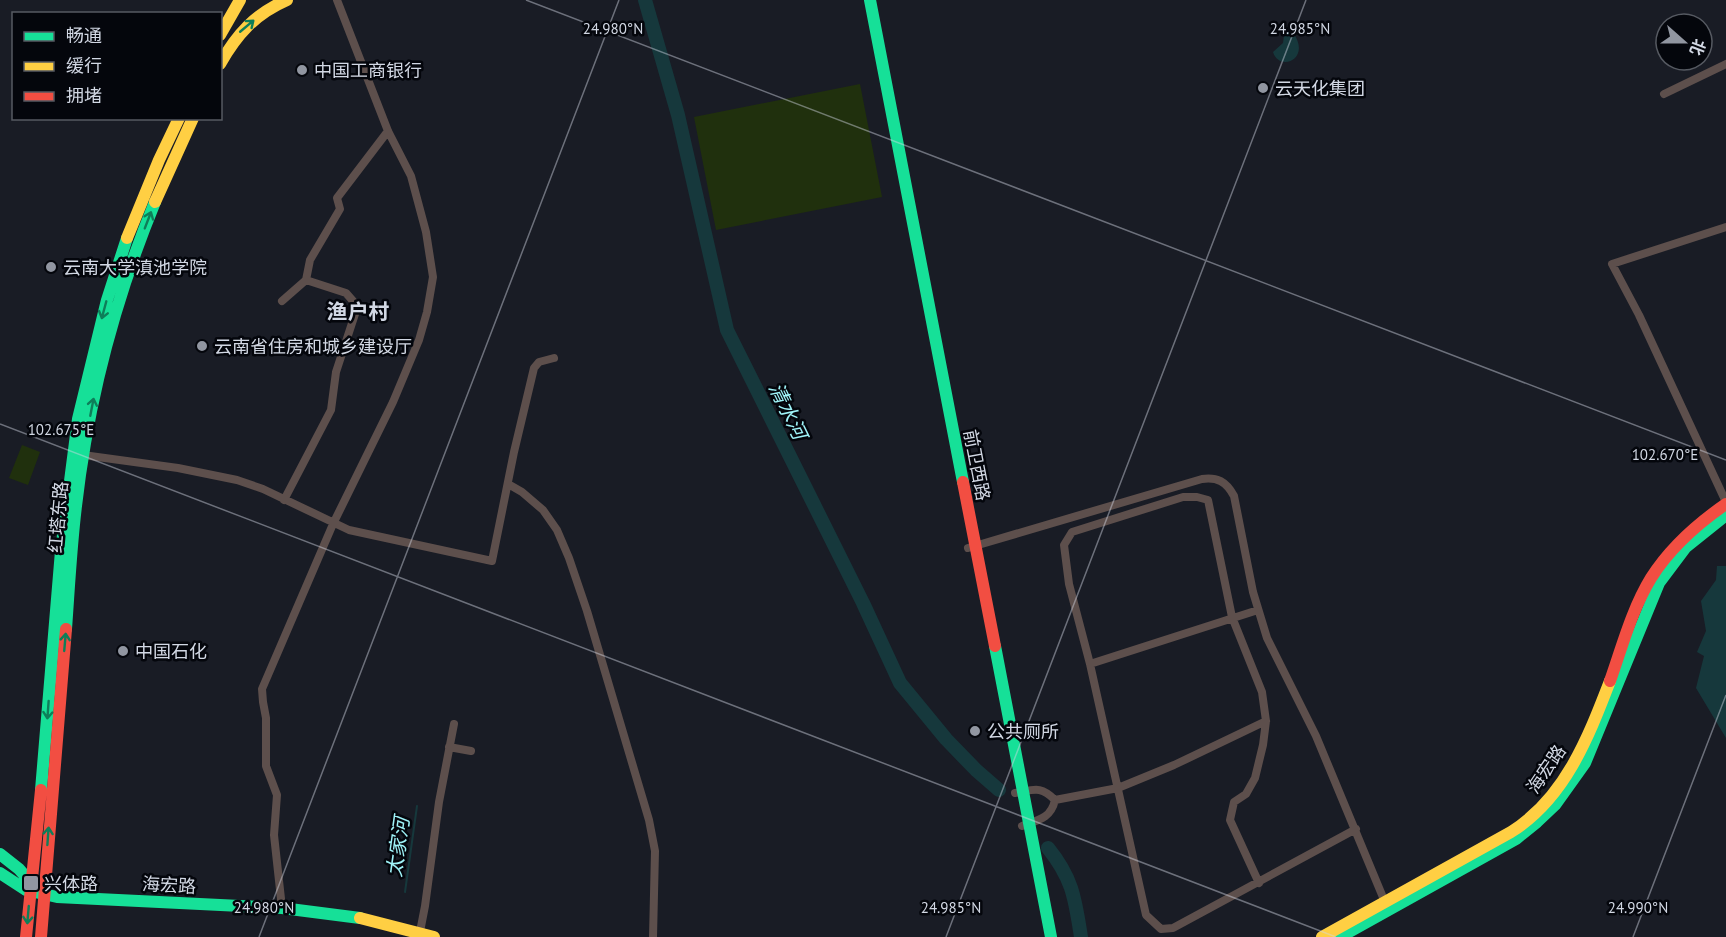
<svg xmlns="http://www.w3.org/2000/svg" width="1726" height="937" viewBox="0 0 1726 937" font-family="'PT Sans','Noto Sans SC',sans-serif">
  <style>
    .green { fill: #20300d }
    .water { fill: #16383c }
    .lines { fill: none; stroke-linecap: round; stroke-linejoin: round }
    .stream { stroke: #16383c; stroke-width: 2 }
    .river { stroke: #16383c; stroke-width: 14 }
    .street { stroke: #5d4f4c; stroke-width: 8 }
    .fast { stroke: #16e098; stroke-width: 12 }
    .slow { stroke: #ffcf43; stroke-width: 12 }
    .jam { stroke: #f24e42; stroke-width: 12 }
    .oneway { stroke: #0e7e59 }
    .ticks { fill: none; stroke: #d2d8e4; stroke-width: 1.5; stroke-opacity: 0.45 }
    .poi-dot { fill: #9196a1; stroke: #04060c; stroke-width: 2 }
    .labels { text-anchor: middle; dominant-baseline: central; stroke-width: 5; stroke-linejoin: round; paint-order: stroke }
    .poi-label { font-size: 18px; fill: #d2d8e4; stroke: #04060c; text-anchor: start }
    .street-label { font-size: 18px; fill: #d2d8e4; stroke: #04060c }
    .water-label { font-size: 20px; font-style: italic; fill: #9ff3f8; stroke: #04060c }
    .quarter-label { font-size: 21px; font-weight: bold; fill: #d2d8e4; stroke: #04060c }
    .ticks-label { font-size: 15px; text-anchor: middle; fill: #d2d8e4; stroke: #04060c; stroke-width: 5; stroke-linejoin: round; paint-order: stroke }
  </style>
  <rect width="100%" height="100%" fill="#191c25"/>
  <path class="green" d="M860 84 882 197 716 230 694 117Z
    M22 445 40 452 28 485 9 478Z"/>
  <path class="water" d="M1289 32 1294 34C1311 60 1279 72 1273 52L1283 43 1284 35Z
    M1717 566H1726V738L1696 688 1704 656 1697 652 1706 631 1701 601 1716 580Z"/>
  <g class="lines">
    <path class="stream" d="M405 892 417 806"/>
    <path class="river" d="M645 0 678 115 727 330 863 603 900 683 946 739 976 770 999 790
      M1048 848C1073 879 1075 899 1081 937"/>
    <path class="street" d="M1664 94 1726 64
      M1726 227 1612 264 1639 315 1726 502
      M282 301 306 280 310 260 340 209 337 198 388 131
      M83 455 178 468 237 480 263 489 349 530 492 561 514 452 534 368 539 362 554 358
      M508 484 522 492 543 510 557 530 569 558 587 611 649 820 655 851 653 937
      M284 500 331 410 336 372 355 314 353 301 346 293 306 280
      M968 548 1202 479C1217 477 1226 481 1234 496L1253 592 1267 638 1316 736 1387 907
      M1090 664 1258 610
      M449 747 471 751
      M1015 793C1034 790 1040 785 1055 800 1051 818 1039 820 1022 826
      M1055 800 1118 788 1174 765 1266 721
      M1259 883 1230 820 1234 802 1246 794 1255 778 1263 745 1266 721 1262 692 1232 617 1208 500 1197 497H1183L1072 532 1064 545 1069 584 1090 664 1146 915 1161 929 1173 928 1356 829
      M282 908 274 835 277 795 266 766V718L263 702 262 689 333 524 393 402 419 340 427 312 433 277 426 232 411 176 388 131 337 0
      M419 937 425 906 439 802 454 724"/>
    <path class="fast" d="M870 0 963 482
      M66 629C69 588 71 547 76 506 88 401 115 299 155 202
      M995 646 1051 937
      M41 790 61 551 78 419 107 300 127 238
      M0 854 19 869 34 886
      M0 873 26 890 57 897 282 908 360 918
      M1340 937 1516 839 1537 822 1555 805 1585 763 1659 583 1686 547 1726 515"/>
    <path class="slow" d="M220 35 240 0
      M220 64C237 34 255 14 287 0
      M155 202 193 118
      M127 238 159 160 179 118
      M360 918 434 937
      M1322 937 1511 832C1565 798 1588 738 1610 681"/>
    <path class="jam" d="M963 482 995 646
      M1610 681C1622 647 1632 609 1651 578 1670 548 1697 524 1726 504
      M26 937 41 790
      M41 937 66 629"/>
  </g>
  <defs><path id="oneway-shaft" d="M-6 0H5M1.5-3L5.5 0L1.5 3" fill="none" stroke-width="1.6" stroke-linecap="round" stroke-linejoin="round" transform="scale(1.5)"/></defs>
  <g class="oneway">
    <use href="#oneway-shaft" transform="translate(247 26) rotate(-40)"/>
    <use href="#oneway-shaft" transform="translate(148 220) rotate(-69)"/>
    <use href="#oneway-shaft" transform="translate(104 310) rotate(105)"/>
    <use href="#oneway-shaft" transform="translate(92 407) rotate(-79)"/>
    <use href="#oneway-shaft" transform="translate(65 642) rotate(-85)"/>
    <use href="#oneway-shaft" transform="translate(48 710) rotate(94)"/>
    <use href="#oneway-shaft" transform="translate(48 836) rotate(-86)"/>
    <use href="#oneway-shaft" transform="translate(28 915) rotate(95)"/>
  </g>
  <path class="ticks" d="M526 0 1726 460M0 424 1336 937M259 937 619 0M946 937 1306 0M1633 937 1726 695"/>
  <g class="poi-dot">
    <circle cx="302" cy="70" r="6"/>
    <circle cx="1263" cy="88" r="6"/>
    <circle cx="51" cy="267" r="6"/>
    <circle cx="202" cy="346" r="6"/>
    <circle cx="123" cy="651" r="6"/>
    <circle cx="975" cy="731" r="6"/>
    <rect x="23" y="875" width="16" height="16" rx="3"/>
  </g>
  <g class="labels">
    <g class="poi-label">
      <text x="314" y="70">中国工商银行</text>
      <text x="1275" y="88">云天化集团</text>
      <text x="63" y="267">云南大学滇池学院</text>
      <text x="214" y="346">云南省住房和城乡建设厅</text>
      <text x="135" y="651">中国石化</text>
      <text x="987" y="731">公共厕所</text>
      <text x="44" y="883">兴体路</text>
    </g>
    <g class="street-label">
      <text transform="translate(977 465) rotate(79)">前卫西路</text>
      <text transform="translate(58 517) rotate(-85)">红塔东路</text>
      <text transform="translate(1546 769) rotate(-56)">海宏路</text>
      <text transform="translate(169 885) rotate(3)">海宏路</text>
    </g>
    <g class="water-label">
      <text transform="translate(788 411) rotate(64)">清水河</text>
      <text transform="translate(398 847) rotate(-82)">太家河</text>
    </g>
    <g class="quarter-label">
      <text x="358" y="311">渔户村</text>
    </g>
  </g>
  <g class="ticks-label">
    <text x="613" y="34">24.980°N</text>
    <text x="1300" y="34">24.985°N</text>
    <text x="61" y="435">102.675°E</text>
    <text x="1665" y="460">102.670°E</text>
    <text x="264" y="913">24.980°N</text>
    <text x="951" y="913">24.985°N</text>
    <text x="1638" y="913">24.990°N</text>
  </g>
  <rect x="12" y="12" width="210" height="108" fill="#04060c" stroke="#565a62" stroke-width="1.5"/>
  <rect x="24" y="32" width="30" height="9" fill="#16e098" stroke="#565a62" stroke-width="1.5"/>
  <text x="66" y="42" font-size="18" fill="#d2d8e4">畅通</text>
  <rect x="24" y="62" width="30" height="9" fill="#ffcf43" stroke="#565a62" stroke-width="1.5"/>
  <text x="66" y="72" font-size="18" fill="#d2d8e4">缓行</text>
  <rect x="24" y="92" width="30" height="9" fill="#f24e42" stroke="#565a62" stroke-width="1.5"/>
  <text x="66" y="102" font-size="18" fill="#d2d8e4">拥堵</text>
  <g transform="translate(1684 42) rotate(111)"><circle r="28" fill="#04060c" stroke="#565a62" stroke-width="1.5"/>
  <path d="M0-4.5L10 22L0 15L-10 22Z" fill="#9196a1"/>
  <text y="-9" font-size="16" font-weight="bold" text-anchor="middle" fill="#d2d8e4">北</text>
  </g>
</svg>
